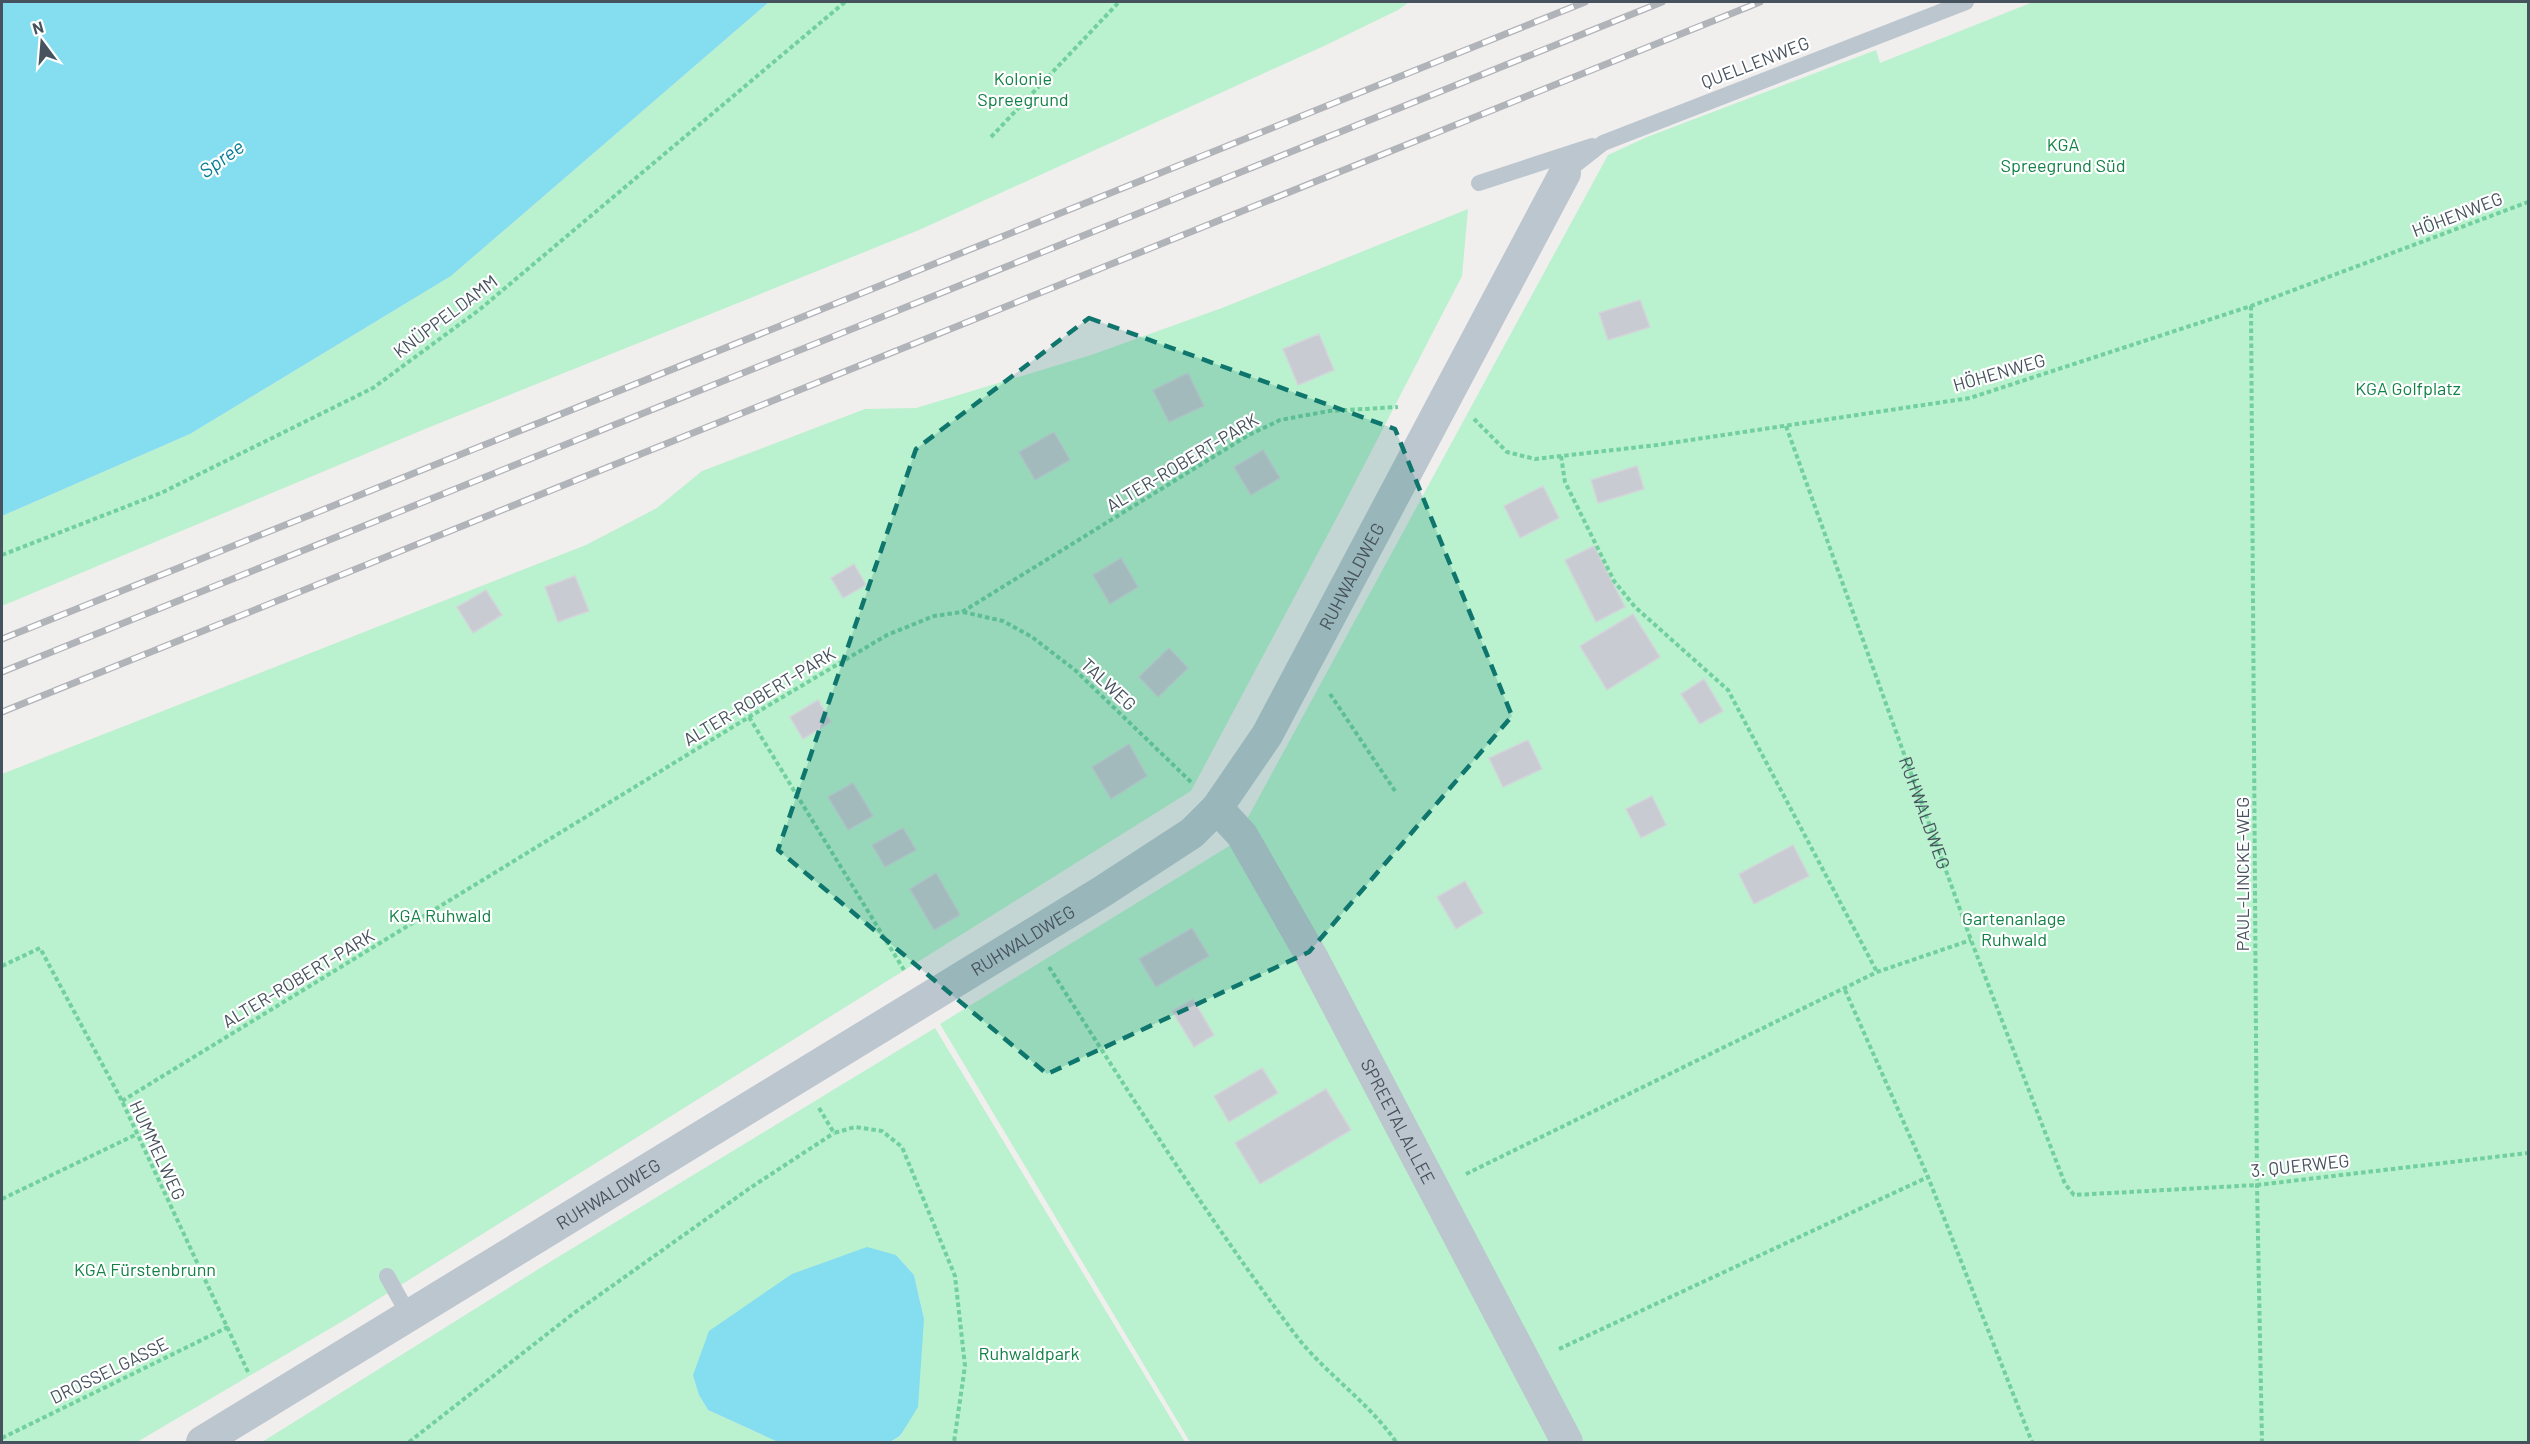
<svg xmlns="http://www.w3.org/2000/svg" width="2530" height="1444" viewBox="0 0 2530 1444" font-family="Barlow,sans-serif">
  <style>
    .green { fill: #baf1ce }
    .water { fill: #85ddf0 }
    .building { fill: #c8cbd1; stroke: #d2d5da; stroke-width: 1.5 }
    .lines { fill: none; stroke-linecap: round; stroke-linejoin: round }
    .path { stroke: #71d09e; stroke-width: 4; stroke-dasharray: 4.5 3; stroke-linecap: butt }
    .lane { stroke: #bcc6ce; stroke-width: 16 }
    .street { stroke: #bcc6ce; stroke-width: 32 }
    .rail-casing { stroke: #b0b4b9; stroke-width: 7 }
    .rail { stroke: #fff; stroke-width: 4.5; stroke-dasharray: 14; stroke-linecap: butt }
    .marked { fill: #0f766e; fill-opacity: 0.2; stroke: #0f766e; stroke-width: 4.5; stroke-dasharray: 12 8; stroke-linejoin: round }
    .labels { text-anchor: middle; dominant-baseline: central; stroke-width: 4.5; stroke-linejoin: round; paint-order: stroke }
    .street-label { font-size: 18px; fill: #46525d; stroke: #fff }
    .park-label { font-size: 18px; fill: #138247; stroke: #fff }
    .water-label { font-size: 20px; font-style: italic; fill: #087e97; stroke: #fff }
  </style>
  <rect width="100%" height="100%" fill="#f1eeee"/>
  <path class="green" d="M769 2H1409L1398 10 1324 46 919 230 425 429 2 606V516L190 434 451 276Z
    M2033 2H2528V1442H1190L940 1024 1234 843 1608 155 1647 137 1876 50 1880 63Z
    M1468 209 1462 276 1343 506 1191 791 348 1318 137 1442H2V774L586 545 657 508 702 471 865 409 916 408 1091 355 1222 308Z
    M935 1028 1185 1442H890L901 1436 924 1319 914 1275 896 1255 699 1395 708 1410 778 1442H262L545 1265Z"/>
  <path class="water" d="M2 2H769L451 276 190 434 2 516Z
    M867 1247 896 1255 914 1275 924 1319 918 1407 900 1436 890 1442H778L708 1410 699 1395 693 1375 709 1331 792 1274Z"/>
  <path class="building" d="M1640 300 1650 327 1608 340 1599 313Z
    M1319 334 1334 370 1298 385 1283 349Z
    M1188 373 1204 406 1169 422 1153 390Z
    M1054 432 1070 460 1035 480 1019 452Z
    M1263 450 1280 478 1251 495 1234 467Z
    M1637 466 1644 489 1598 503 1591 480Z
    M1543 486 1559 518 1520 538 1504 506Z
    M1594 546 1625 607 1596 622 1565 560Z
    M1121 558 1138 587 1110 604 1093 575Z
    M854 564 866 585 843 598 831 578Z
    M575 576 589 611 558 622 545 587Z
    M486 590 502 615 473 633 457 607Z
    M1633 614 1660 657 1607 690 1580 646Z
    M1169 648 1188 668 1158 697 1139 677Z
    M1704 679 1723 711 1700 724 1681 694Z
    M818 700 831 722 803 739 790 717Z
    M1528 740 1542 769 1503 787 1489 758Z
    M1129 744 1147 776 1111 799 1092 767Z
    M853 783 873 816 848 830 828 797Z
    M1652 796 1666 825 1641 838 1626 809Z
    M903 828 916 850 885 867 872 845Z
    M1793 845 1809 876 1754 904 1739 874Z
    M936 873 960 915 934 930 910 889Z
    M1465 881 1483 913 1456 929 1437 897Z
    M1192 928 1209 956 1156 987 1139 959Z
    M1193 999 1214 1035 1194 1047 1172 1011Z
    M1262 1068 1278 1093 1229 1122 1214 1096Z
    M1326 1089 1351 1130 1260 1184 1235 1143Z"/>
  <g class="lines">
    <g class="path">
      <path d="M991 137 1119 2"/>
      <path d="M2251 306 2257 1185 2262 1442"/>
      <path d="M1474 419 1507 452 1535 459 1657 445 1970 398 2251 306 2528 202"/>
      <path id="s1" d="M1786 426 1971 940 2065 1184 2074 1195 2257 1185 2528 1153"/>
      <path d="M1561 456 1565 482 1614 581 1635 607 1728 690 1877 972"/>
      <path d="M2 555 161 493 373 388 479 310 845 2"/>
      <path d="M963 612 1003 621 1032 637 1075 670 1191 782"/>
      <path d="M1330 694 1395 791"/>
      <path d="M749 717 904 970"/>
      <path d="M2 966 40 948 122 1101 248 1372"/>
      <path d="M1049 967C1128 1091 1206 1216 1294 1333 1324 1373 1368 1401 1396 1442"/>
      <path d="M1845 990 1928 1177 2032 1442"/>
      <path d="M122 1101 749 717 887 635 934 616 962 612 1247 436 1280 420 1329 411 1398 407"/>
      <path d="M819 1108 834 1133 855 1127 882 1131 902 1147 955 1276 965 1366 954 1442"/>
      <path d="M1466 1174 1877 972 1971 940"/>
      <path d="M2 1199 135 1135"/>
      <path d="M1559 1349 1928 1177"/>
      <path d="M2 1438 228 1327"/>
      <path d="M409 1442 574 1313 750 1188 834 1133"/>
    </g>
    <path class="lane" d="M1565 173 1603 143 1966 2
      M1479 183 1592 146
      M387 1276 410 1317"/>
    <g class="street">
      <path id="s2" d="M1217 808 1242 835 1313 959 1567 1442"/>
      <path id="s3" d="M202 1442 1103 891 1192 833 1217 808 1267 735 1565 173"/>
    </g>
    <defs>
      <path id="rail" d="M2 639 1585 2
        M2 672 1662 2
        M2 712 1760 2"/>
    </defs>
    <use href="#rail" class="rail-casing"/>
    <use href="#rail" class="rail"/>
  </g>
  <path class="marked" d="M1089 318 1395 429 1512 716 1309 952 1047 1074 778 850 916 449Z"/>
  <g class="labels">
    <g class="street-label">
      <text transform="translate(1755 62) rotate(-21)">QUELLENWEG</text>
      <text transform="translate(2457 214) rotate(-21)">HÖHENWEG</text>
      <text transform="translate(445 316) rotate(-37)">KNÜPPELDAMM</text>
      <text transform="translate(1999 372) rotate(-16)">HÖHENWEG</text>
      <text transform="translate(1182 462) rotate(-31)">ALTER-ROBERT-PARK</text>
      <text stroke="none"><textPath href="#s3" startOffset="1466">RUHWALDWEG</textPath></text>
      <text transform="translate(1109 684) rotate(43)">TALWEG</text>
      <text transform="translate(759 696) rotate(-31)">ALTER-ROBERT-PARK</text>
      <text stroke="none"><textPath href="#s1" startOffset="411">RUHWALDWEG</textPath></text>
      <text transform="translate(2242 874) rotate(-90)">PAUL-LINCKE-WEG</text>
      <text stroke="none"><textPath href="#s3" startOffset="962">RUHWALDWEG</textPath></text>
      <text transform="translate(298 978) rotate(-31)">ALTER-ROBERT-PARK</text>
      <text stroke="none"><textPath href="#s2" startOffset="363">SPREETALALLEE</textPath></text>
      <text transform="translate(158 1150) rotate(65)">HUMMELWEG</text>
      <text transform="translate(2300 1165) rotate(-6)">3. QUERWEG</text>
      <text stroke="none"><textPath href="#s3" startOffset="476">RUHWALDWEG</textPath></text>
      <text transform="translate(109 1370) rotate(-26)">DROSSELGASSE</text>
    </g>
    <g class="park-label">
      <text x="1023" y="78">Kolonie<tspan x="1023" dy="21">Spreegrund</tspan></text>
      <text x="2063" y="144">KGA<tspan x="2063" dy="21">Spreegrund Süd</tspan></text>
      <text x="2408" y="388">KGA Golfplatz</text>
      <text x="440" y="915">KGA Ruhwald</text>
      <text x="2014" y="918">Gartenanlage<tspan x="2014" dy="21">Ruhwald</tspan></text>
      <text x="145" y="1269">KGA Fürstenbrunn</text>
      <text x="1029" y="1353">Ruhwaldpark</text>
    </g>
    <g class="water-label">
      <text transform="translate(221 158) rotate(-36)">Spree</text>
    </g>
  </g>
  <rect width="2530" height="1444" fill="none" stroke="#46525d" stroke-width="6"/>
  <g transform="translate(42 42) rotate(344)" stroke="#ffffff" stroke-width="4.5" paint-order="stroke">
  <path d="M0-4.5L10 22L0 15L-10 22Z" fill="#46525d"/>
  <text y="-9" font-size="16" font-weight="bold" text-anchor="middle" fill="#46525d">N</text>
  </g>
</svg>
